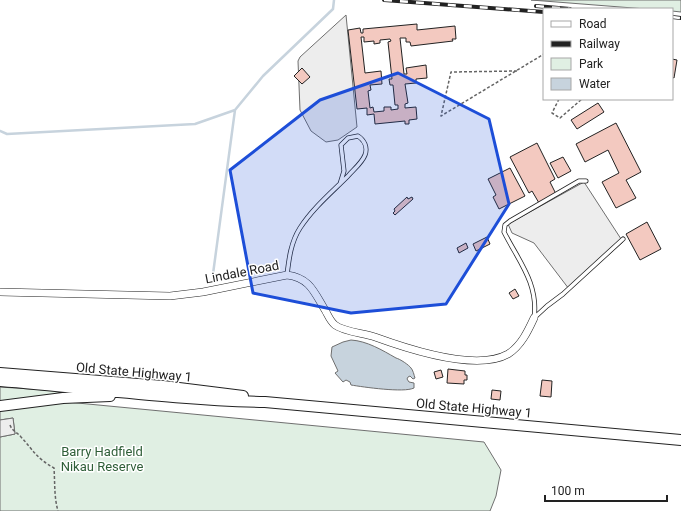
<svg xmlns="http://www.w3.org/2000/svg" width="681" height="511" viewBox="0 0 681 511" font-family="Roboto,sans-serif">
  <style>
    .green { fill: #e0efe3; stroke: #6f6f6f }
    .parking { fill: #ededed; stroke: #6f6f6f }
    .water { fill: #c7d3dd; stroke: #6f6f6f }
    .lines { fill: none; stroke-linecap: round; stroke-linejoin: round }
    .stream { stroke: #c7d3dd; stroke-width: 2.5 }
    .building { fill: #f3c9c0; stroke: #222; fill-rule: evenodd }
    .service-casing { stroke: #222; stroke-width: 5 }
    .minor-casing { stroke: #222; stroke-width: 8 }
    .secondary-casing { stroke: #222; stroke-width: 12 }
    .path { stroke: #646464; stroke-width: 1.5; stroke-dasharray: 3 2; stroke-linecap: butt }
    .service { stroke: #fff; stroke-width: 3.5 }
    .minor { stroke: #fff; stroke-width: 7 }
    .secondary { stroke: #fff; stroke-width: 10 }
    .rail-casing { stroke: #222; stroke-width: 4 }
    .rail { stroke: #fff; stroke-width: 2.5; stroke-dasharray: 8; stroke-linecap: butt }
    .marked { fill: #1d4ed8; fill-opacity: 0.2; stroke: #1d4ed8; stroke-width: 3; stroke-linejoin: round }
    .labels { text-anchor: middle; dominant-baseline: central; stroke-width: 3; stroke-linejoin: round; paint-order: stroke }
    .street-label { font-size: 13px; fill: #222; stroke: #fff }
    .park-label { font-size: 13px; fill: #2f5e38; stroke: #fff }
  </style>
  <rect width="100%" height="100%" fill="#fff"/>
  <path class="green" d="M531 0H681V12L672 11V9H646Z
    M0 387 76 392 75 395 0 403Z
    M67 402 484 442 501 470 496 496 490 511H0V437L15 434 13 418 0 420V409Z"/>
  <path class="parking" d="M346 15 357 127 338 140 326 142 311 131 300 110 298 61 300 57Z
    M584 182 623 242 569 289 534 243 512 233 508 224Z
    M13 418 15 434 0 437V420Z"/>
  <path class="water" d="M351 340C367 341 382 350 396 358 400 359 409 365 411 368 413 370 414 375 415 378L413 379 410 376 408 377 407 379 409 382 414 383V388C404 393 363 387 351 385L350 382 346 380 343 382 335 373 338 371 331 356 332 347 343 342Z"/>
  <g class="lines">
    <path class="stream" d="M0 131 7 134 195 124 235 110 263 76 333 9 334 0
      M213 274 235 110"/>
  </g>
  <path class="building" d="M417 24V30L455 26 456 39H452L453 41 411 46 410 42H406V38H400L404 74H407L406 68 426 65 427 78 416 79V83L405 84 408 103 405 104V108L416 107 417 119 409 120V124H405V121L375 124 374 114 367 115V108L357 109 348 30 360 28 361 33H363V29ZM361 37H364V42L374 41V44L380 43V40L390 39 391 41 388 42 392 79H389L390 85H393L395 105H398V109L391 110V107H384V111L374 112 373 107 370 108 368 91 371 90 370 85 382 84 381 71 365 73Z
    M672 59 677 60 674 78 672 77Z
    M302 68 310 77 302 84 294 76Z
    M598 103 604 112 577 129 571 120Z
    M616 123 641 172 626 180 636 198 616 208 602 182 619 173 608 150 585 162 576 144Z
    M537 143 555 179 550 182 556 194 539 203 532 191 529 193 510 157Z
    M563 157 571 171 558 178 550 163Z
    M510 168 525 196 499 209 493 197 496 195 488 179Z
    M407 197 408 199 412 197 413 199 395 215 393 213 395 211 394 209Z
    M647 222 661 249 640 260 626 234Z
    M487 237 490 244 476 251 473 244Z
    M466 243 468 248 459 253 457 248Z
    M515 289 519 296 513 299 509 293Z
    M448 369 465 371V375H467V380H464V384L447 383Z
    M441 370 443 377 436 379 434 372Z
    M542 380 552 381 551 397 540 396Z
    M492 390 501 391 500 400 491 399Z"/>
  <g class="lines">
    <defs>
      <path id="service" d="M287 275C289 258 291 242 300 228 313 208 331 193 348 176 353 170 362 163 365 155 368 147 364 140 358 136L348 138 341 145 344 171 340 184
        M534 318C539 284 518 260 504 232L505 225 510 221 579 181H586
        M534 318 547 306 563 294 623 239"/>
      <path id="minor" d="M0 292 170 296 203 292 287 275C310 278 314 292 325 310 328 315 330 321 335 325 344 332 364 333 375 337 408 349 476 372 508 354 521 346 528 331 534 318"/>
      <path id="secondary" d="M0 373 163 386 243 396
        M0 381C88 388 176 400 265 402L681 440
        M0 406 63 398 110 396"/>
    </defs>
    <use href="#service" class="service-casing"/>
    <use href="#minor" class="minor-casing"/>
    <use href="#secondary" class="secondary-casing"/>
    <path class="path" d="M517 71 451 72 441 116 544 54
      M559 99 552 113 560 118 582 99
      M10 425C12 431 17 432 21 437 34 451 36 458 54 468 55 483 54 497 58 511"/>
    <use href="#service" class="service"/>
    <use href="#minor" class="minor"/>
    <use href="#secondary" class="secondary"/>
    <defs>
      <path id="rail" d="M384 0 544 12
        M536 6 570 9
        M672 17 681 18"/>
    </defs>
    <use href="#rail" class="rail-casing"/>
    <use href="#rail" class="rail"/>
  </g>
  <path class="marked" d="M398 73 489 119 509 204 446 304 351 313 253 293 230 170 320 100Z"/>
  <g class="labels">
    <g class="street-label">
      <text transform="translate(242 272) rotate(-11)">Lindale Road</text>
      <text transform="translate(134 372) rotate(5)">Old State Highway 1</text>
      <text transform="translate(474 408) rotate(5)">Old State Highway 1</text>
    </g>
    <g class="park-label">
      <text x="102" y="451">Barry Hadfield<tspan x="102" dy="15">Nikau Reserve</tspan></text>
    </g>
  </g>
  <rect x="543" y="8" width="130" height="92" fill="#ffffff" stroke="#a7a7a7"/>
  <rect x="551" y="21" width="20" height="6" fill="#ffffff" stroke="#a7a7a7"/>
  <text x="579" y="28" font-size="12" fill="#222222">Road</text>
  <rect x="551" y="41" width="20" height="6" fill="#222222" stroke="#a7a7a7"/>
  <text x="579" y="48" font-size="12" fill="#222222">Railway</text>
  <rect x="551" y="58" width="20" height="12" fill="#e0efe3" stroke="#a7a7a7"/>
  <text x="579" y="68" font-size="12" fill="#222222">Park</text>
  <rect x="551" y="78" width="20" height="12" fill="#c7d3dd" stroke="#a7a7a7"/>
  <text x="579" y="88" font-size="12" fill="#222222">Water</text>
  <path d="M545 495v6h122v-6" fill="none" stroke="#222222" stroke-width="2"/>
  <text x="551" y="495" font-size="12" fill="#222222" stroke="#ffffff" stroke-width="3" paint-order="stroke">100 m</text>
</svg>
